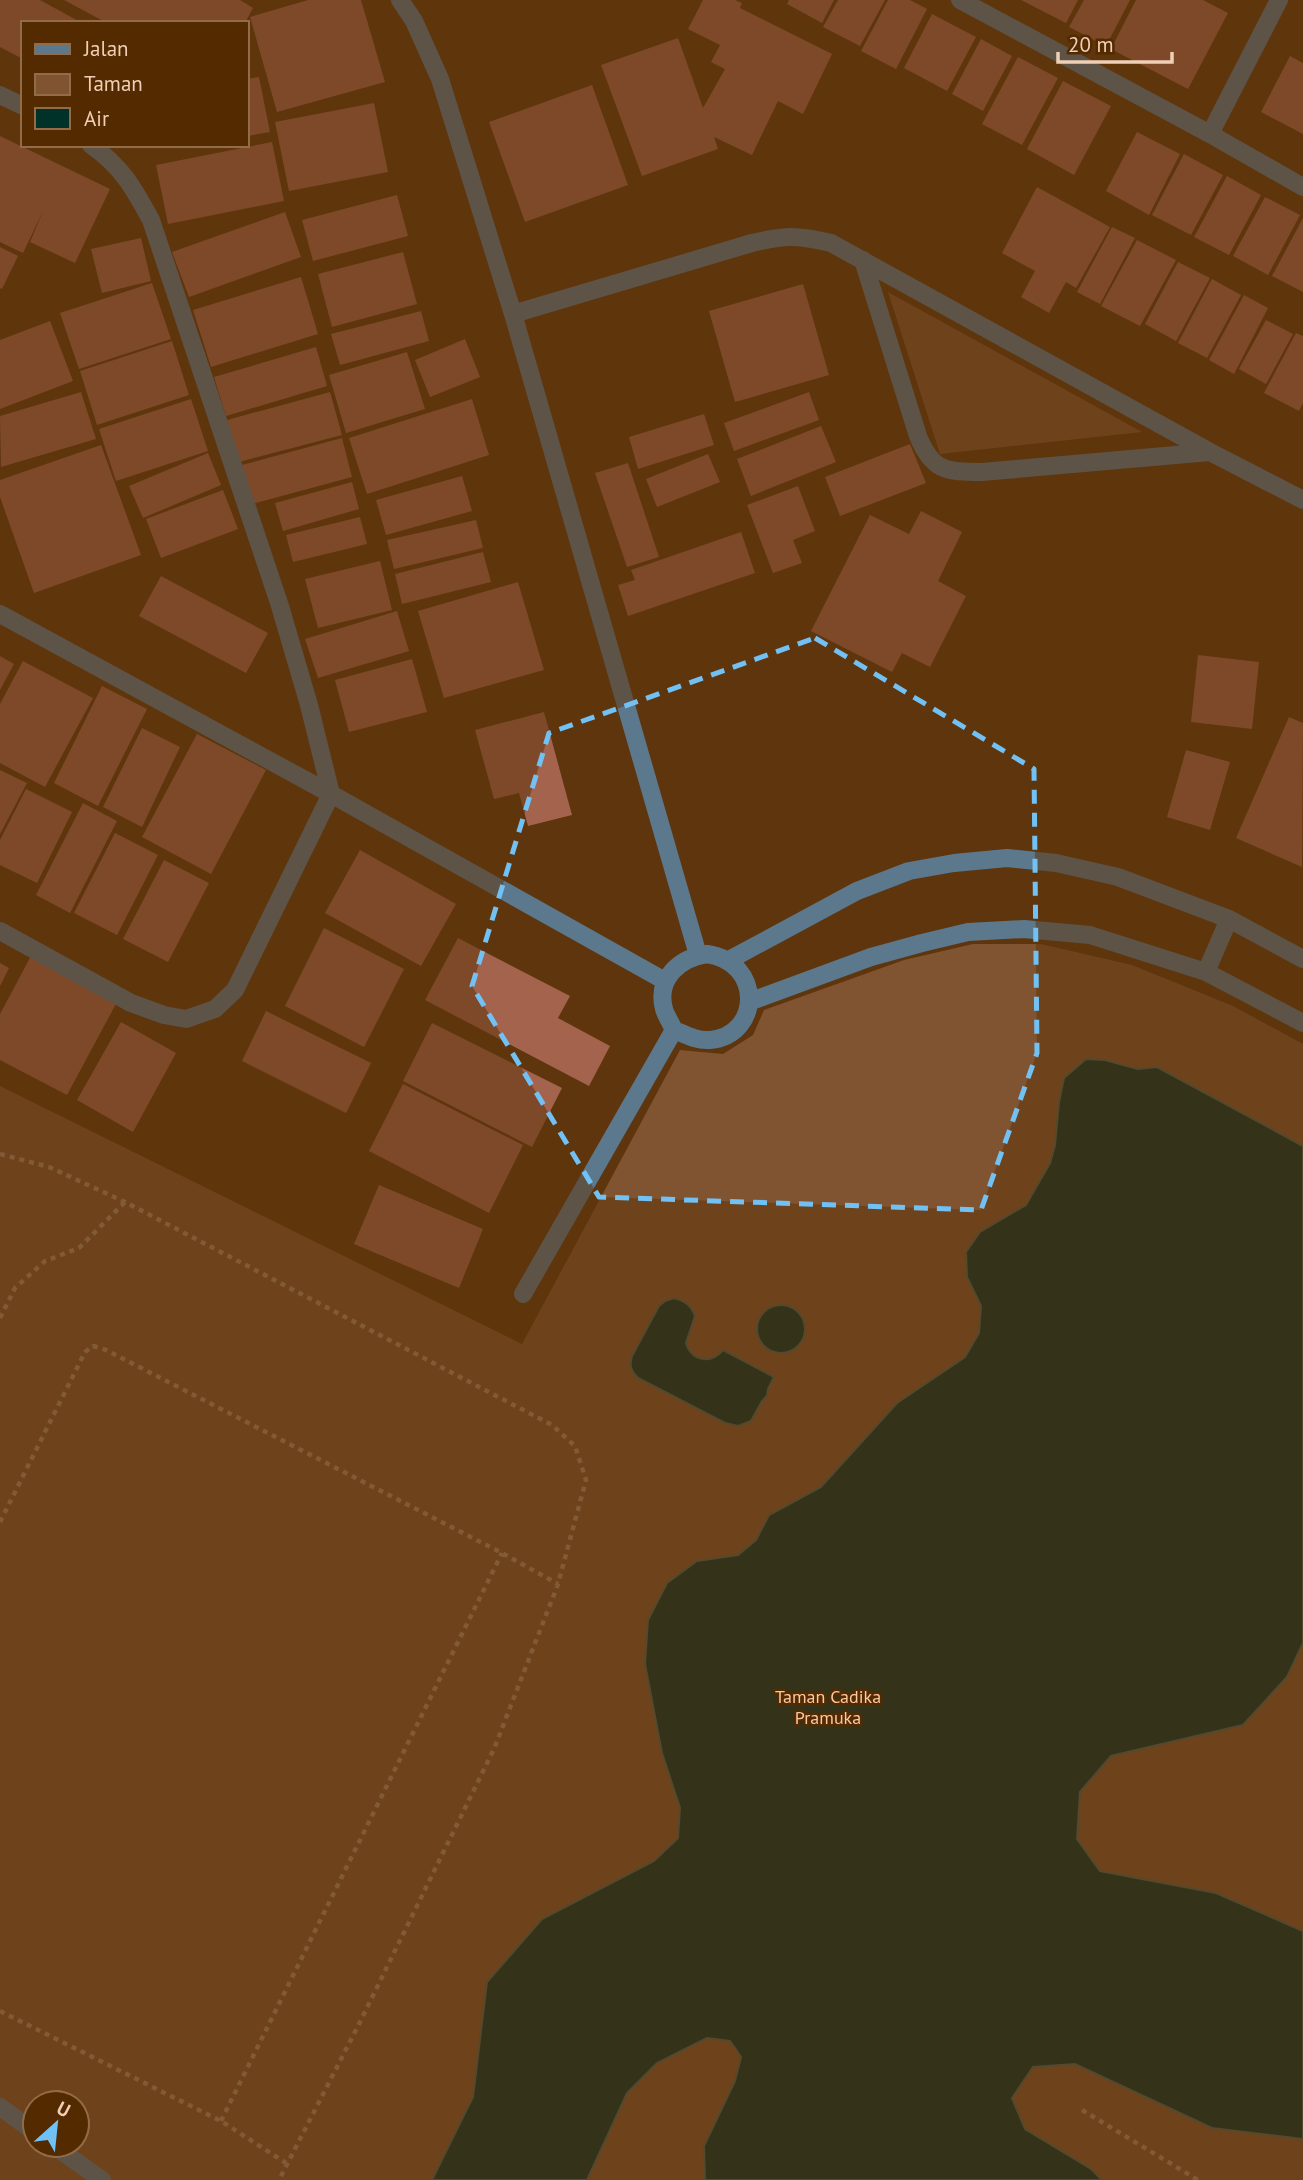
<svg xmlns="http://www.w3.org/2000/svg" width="1303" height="2180" viewBox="0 0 1303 2180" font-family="'PT Sans',sans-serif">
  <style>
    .green { fill: #805430; fill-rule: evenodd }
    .water { fill: #00322a; stroke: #486154; stroke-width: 2 }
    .building { fill: #a3634d }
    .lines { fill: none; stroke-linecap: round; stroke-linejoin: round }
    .path { stroke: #ac8768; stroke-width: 4.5; stroke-dasharray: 5 5; stroke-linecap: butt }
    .minor { stroke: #5c788c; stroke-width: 18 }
    .marked { fill: none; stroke: #72c1f5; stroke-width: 5; stroke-dasharray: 14 9; stroke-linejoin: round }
    .labels { text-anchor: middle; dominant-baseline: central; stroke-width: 5; stroke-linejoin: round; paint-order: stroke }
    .park-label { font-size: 18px; fill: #f8c9a4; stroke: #542a00 }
  </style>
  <rect width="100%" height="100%" fill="#5f350d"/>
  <path class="green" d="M888 292 1142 432 940 454Z
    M973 944H1041L1132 965 1233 1006 1303 1044V2180H0V1086L522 1344 680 1050 723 1054 753 1035 764 1010 904 960ZM35 2103H77V2145H35Z"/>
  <path class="water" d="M1086 1059 1105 1060 1138 1069 1157 1067 1303 1146V1643L1287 1677 1243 1725 1111 1756 1080 1792 1077 1839 1100 1871 1216 1893 1303 1931V2139L1212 2128 1075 2064 1033 2067 1012 2098 1025 2129 1091 2169 1102 2180H705L704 2146 735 2081 741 2057 730 2041 707 2038 657 2063 627 2093 587 2180H432L473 2097 487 1982 542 1919 654 1861 678 1838 680 1808 662 1753 645 1664 648 1620 667 1583 697 1561 738 1555 756 1540 769 1515 821 1487 897 1403 965 1357 979 1333 981 1306 967 1277 966 1252 980 1232 1026 1205 1050 1163 1055 1145 1059 1102 1064 1078Z
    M674 1298C685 1301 691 1305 695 1316L686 1343C692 1362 711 1364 723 1350L774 1377 768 1389 767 1396 762 1401 751 1421 738 1426 725 1423 638 1378C631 1371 629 1366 632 1356L659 1306 665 1301Z
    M757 1329a24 24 0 1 1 48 0a24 24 0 1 1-48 0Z"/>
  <path class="building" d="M0 0H40L82 23H23V59L0 47Z
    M64 0H240L253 8 245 23H107Z
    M308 0H361L385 82 277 112 250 17Z
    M703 0H735L742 3 740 8 832 54 803 114 778 101 752 155 714 137 718 149 642 176 601 65 678 38 703 108 725 69 711 62 720 45 688 29Z
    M789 0H834L822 23 787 4Z
    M838 0H885L860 46 823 27Z
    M888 0H910L927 9 896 69 861 51Z
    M1021 0H1078L1066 23Z
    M1084 0H1130L1106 46 1069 27Z
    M1136 0H1203L1228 13 1188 89 1111 49Z
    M932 14 976 37 947 91 904 68Z
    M981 39 1012 56 983 111 952 94Z
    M1290 56 1303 63V134L1261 112Z
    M1018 57 1058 78 1022 145 982 124Z
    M259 77 270 132 247 136V79Z
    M1063 81 1111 106 1074 175 1027 149Z
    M592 85 628 185 525 222 489 122Z
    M374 103 388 172 289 191 275 122Z
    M1137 132 1180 154 1149 215 1106 191Z
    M0 136 110 189 75 263 30 242 44 209 23 253 0 242Z
    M272 142 284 201 168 224 156 165Z
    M1184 154 1223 175 1191 235 1152 215Z
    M1227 176 1261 195 1229 255 1194 237Z
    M1037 187 1110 227 1076 288 1066 282 1049 313 1021 297 1035 271 1002 253Z
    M397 195 408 236 313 261 302 220Z
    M1265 197 1300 215 1268 275 1233 256Z
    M285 212 301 257 189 297 172 252Z
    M1303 218V292L1272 276Z
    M1112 227 1135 238 1100 304 1077 292Z
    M141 238 151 281 102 293 91 249Z
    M1137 240 1176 260 1140 326 1101 306Z
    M0 247 18 256 2 289 0 288Z
    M403 252 417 304 332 327 318 274Z
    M1178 262 1210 278 1176 341 1145 324Z
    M301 277 318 334 211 367 193 310Z
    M1212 279 1241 295 1207 358 1178 343Z
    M152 283 171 339 79 369 60 313Z
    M803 284 829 375 735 402 709 311Z
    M1244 295 1268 308 1234 374 1209 360Z
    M421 311 429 341 340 365 331 334Z
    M1266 320 1293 334 1266 384 1239 369Z
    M50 321 73 381 0 409V340Z
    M1296 333 1303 336V403L1299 411 1264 393Z
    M465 339 480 377 430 397 415 360Z
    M172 341 189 395 97 425 80 371Z
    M316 347 327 386 226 416 214 377Z
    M407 352 425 409 346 433 329 375Z
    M81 392 96 439 1 467 0 416Z
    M330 392 342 435 239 462 227 420Z
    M809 392 819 420 734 451 724 423Z
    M191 399 208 451 116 481 99 429Z
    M472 399 489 455 367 494 349 438Z
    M704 414 714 445 638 469 629 437Z
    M821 426 836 462 751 496 737 459Z
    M342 438 352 477 248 505 238 466Z
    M910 444 926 483 840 516 825 477Z
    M101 445 141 555 34 593 0 497V480Z
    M208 453 221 485 143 518 129 486Z
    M708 454 720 482 657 507 646 479Z
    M628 463 659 557 627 567 595 473Z
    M462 476 472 511 386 535 376 500Z
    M352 482 359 509 283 531 275 503Z
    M798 486 815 531 793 540 802 563 773 573 747 505Z
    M223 490 238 529 161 558 146 519Z
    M921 511 962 532 938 581 966 596 930 667 902 653 892 672 811 631 870 515 909 534Z
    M360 517 367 544 293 562 286 535Z
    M476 520 483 548 394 569 387 540Z
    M741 532 755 573 628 616 618 585 635 580 631 570Z
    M483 552 491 582 402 604 395 574Z
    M380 561 392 610 318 628 305 579Z
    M161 576 268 633 246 673 139 616Z
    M518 582 544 670 444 698 418 611Z
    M397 611 409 651 318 678 305 639Z
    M1198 655 1259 662 1252 729 1191 722Z
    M0 656 14 664 0 690Z
    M412 659 427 712 349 732 335 680Z
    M23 661 93 698 45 787 0 763V704Z
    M102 686 147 709 98 806 54 783Z
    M544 712 572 815 528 826 519 793 494 799 475 730Z
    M1289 717 1303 723 1302 867 1236 838Z
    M142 728 180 747 142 827 103 807Z
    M197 734 266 770 211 874 142 837Z
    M1186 750 1230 762 1210 830 1167 817Z
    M0 770 27 783 0 834Z
    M26 789 72 812 37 883 0 865V840Z
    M83 803 117 821 70 913 36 895Z
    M115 833 158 855 117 935 74 913Z
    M360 850 456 904 421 966 325 913Z
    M164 860 209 883 168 962 123 939Z
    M324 928 404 969 364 1047 285 1006Z
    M458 938 570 996 558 1018 610 1046 589 1086 425 1000Z
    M31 956 117 1002 67 1095 0 1060V1014Z
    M0 963 9 968 0 986Z
    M266 1011 371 1063 346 1113 242 1061Z
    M121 1022 176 1053 133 1132 77 1100Z
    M432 1023 562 1088 532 1147 403 1081Z
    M403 1084 523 1145 489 1213 369 1151Z
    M379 1185 483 1229 459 1288 354 1244Z"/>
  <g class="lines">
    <path class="path" d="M0 1154 49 1167 125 1202 552 1425 575 1446 586 1480 558 1584 494 1749 358 2026 279 2180
      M0 1318 15 1288 45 1261 79 1248 125 1202
      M0 1522 85 1352 93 1346 106 1350 502 1553 558 1584
      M0 2011 221 2121 286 2163
      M1082 2110 1198 2180
      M221 2121 502 1553"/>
    <path class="minor" d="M400 0 414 21 440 79 513 314 698 955
      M960 0 1210 134 1303 187
      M0 95 23 106
      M1210 134 1279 0
      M863 260 918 436C932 471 946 472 982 472L1210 452
      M513 314 752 243C785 235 797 235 831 243L1210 452 1303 500
      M0 614 331 794 665 981
      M0 931 131 1003 164 1015 186 1019 215 1009 235 990 331 794 309 705 280 606 151 220C133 187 122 167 91 145
      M707 954C763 962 762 1035 710 1040 697 1041 686 1035 674 1030 671 1023 666 1016 664 1009 656 979 679 958 707 954Z
      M729 960 857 891 909 871 954 863 1007 858 1056 863 1118 877 1229 919 1303 959
      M1206 972 1229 919
      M749 1002 871 957 922 943 968 932 1024 929 1090 935 1206 972 1303 1023
      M523 1294 674 1030
      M0 2107 35 2132
      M53 2145 102 2180"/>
  </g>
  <path d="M0 0H1303V2180H0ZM815 638 1034 769 1037 1053 981 1210 599 1197 472 986 549 733Z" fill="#5f350d" fill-opacity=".55" fill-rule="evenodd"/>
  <path class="marked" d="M815 638 1034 769 1037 1053 981 1210 599 1197 472 986 549 733Z"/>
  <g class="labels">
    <g class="park-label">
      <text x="828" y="1696">Taman Cadika<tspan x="828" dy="21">Pramuka</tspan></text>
    </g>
  </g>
  <rect x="21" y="21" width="228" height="126" fill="#542a00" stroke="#926c49" stroke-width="2"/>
  <rect x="35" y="44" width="35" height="10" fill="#5c788c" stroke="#926c49" stroke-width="2"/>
  <text x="84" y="56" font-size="21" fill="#f0cfb7">Jalan</text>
  <rect x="35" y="74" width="35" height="21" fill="#805430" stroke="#926c49" stroke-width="2"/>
  <text x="84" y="91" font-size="21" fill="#f0cfb7">Taman</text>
  <rect x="35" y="108" width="35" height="21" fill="#00322a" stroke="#926c49" stroke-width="2"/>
  <text x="84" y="126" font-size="21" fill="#f0cfb7">Air</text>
  <g transform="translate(56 2124) rotate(27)"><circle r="33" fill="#542a00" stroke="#926c49" stroke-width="2"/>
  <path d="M0-5L12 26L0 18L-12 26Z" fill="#72c1f5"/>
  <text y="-10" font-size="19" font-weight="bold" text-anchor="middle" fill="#f0cfb7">U</text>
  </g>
  <path d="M1058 52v10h114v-10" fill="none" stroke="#f0cfb7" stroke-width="3.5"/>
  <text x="1068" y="52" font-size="21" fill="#f0cfb7" stroke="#542a00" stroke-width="5" paint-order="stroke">20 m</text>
</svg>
